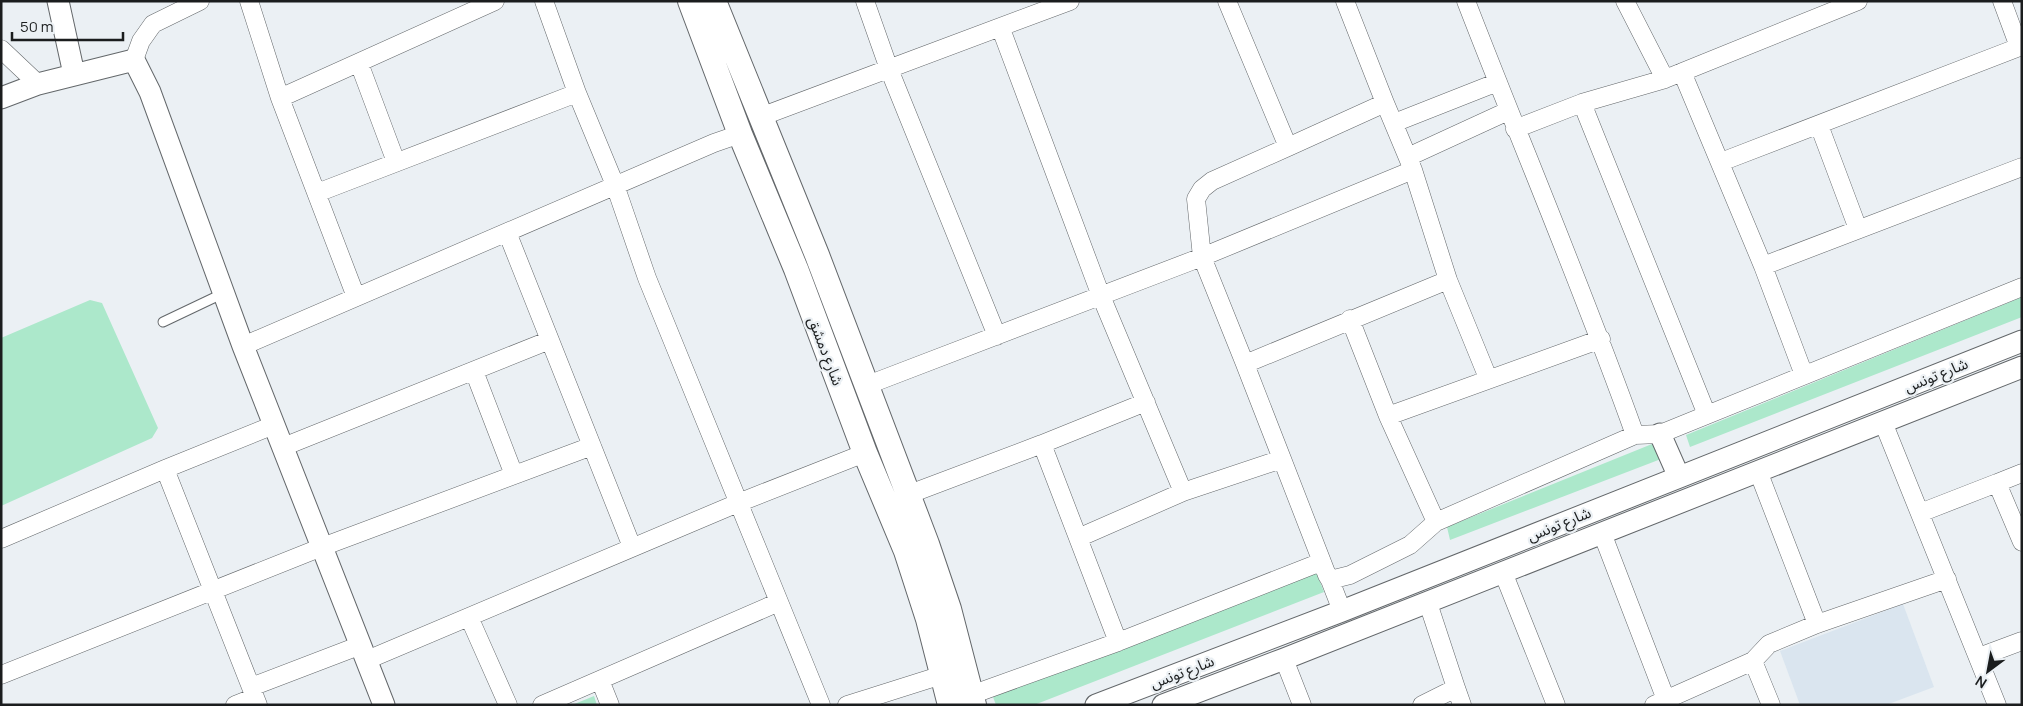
<svg xmlns="http://www.w3.org/2000/svg" width="2023" height="706" viewBox="0 0 2023 706" font-family="Manrope,'Noto Sans Arabic',sans-serif">
  <style>
    .built { fill: #dae5ef }
    .green { fill: #ace8cb }
    .lines { fill: none; stroke-linecap: round; stroke-linejoin: round }
    .service-casing { stroke: #63676a; stroke-width: 11 }
    .minor-casing { stroke: #63676a; stroke-width: 19 }
    .tertiary-casing { stroke: #63676a; stroke-width: 23 }
    .secondary-casing { stroke: #63676a; stroke-width: 26 }
    .service { stroke: #fff; stroke-width: 9 }
    .minor { stroke: #fff; stroke-width: 18 }
    .tertiary { stroke: #fff; stroke-width: 21 }
    .secondary { stroke: #fff; stroke-width: 24 }
    .labels { text-anchor: middle; dominant-baseline: central; stroke-width: 4.5; stroke-linejoin: round; paint-order: stroke }
    .street-label { font-size: 15px; fill: #1b1d1e; stroke: #ebf0f4 }
  </style>
  <rect width="100%" height="100%" fill="#ebf0f4"/>
  <path class="built" d="M1903 604 1934 687 1886 705H1800L1780 651Z"/>
  <path class="green" d="M2022 297V317L1690 447 1686 435Z
    M90 300 102 303 158 428 152 438 1 506V338Z
    M1652 444 1661 459 1450 540 1447 527Z
    M1316 571 1324 592 1034 705H996L993 697Z
    M594 696 597 705H572Z"/>
  <g class="lines">
    <defs>
      <path id="service" d="M163 322 224 293"/>
      <path id="minor" d="M249 1 280 98 356 297
        M544 1 577 93 615 185 647 278 821 705
        M865 1 889 69 997 336
        M1227 1 1288 147 1385 103 1413 170 1448 280 1488 378
        M1345 1 1385 103
        M1625 1 1665 79
        M2002 1 2019 47
        M1001 29 1101 296 1183 492 1282 459 1327 575 1330 580 1350 575 1410 545 1436 522 1635 435C1583 289 1522 146 1466 1
        M1 49 38 84
        M134 60 141 41 153 24 200 1
        M359 63 396 162
        M1682 72 1763 266
        M280 98 495 1
        M1582 103 1707 415
        M760 117 1070 1
        M1394 123 1498 82
        M1819 125 1858 229
        M1515 129 1582 103 1665 79 1858 1
        M1408 157 1508 111
        M1721 162 2022 46
        M317 193 577 93
        M507 232 632 547
        M1350 319 1388 416 1436 522
        M243 346 714 143 740 134
        M1245 364 1202 257 1196 199 1202 189 1212 181 1288 147
        M474 371 514 475
        M1804 375 1763 266 2022 167
        M865 386 1202 257 1413 170
        M1388 416 1601 339
        M1883 422 1997 705
        M1635 435 1660 434 2022 287
        M1042 444 1118 642
        M283 447 550 340
        M1282 459 1245 364 1448 280
        M165 469 258 705
        M1758 471 1817 624
        M2022 473 1997 483 2022 542
        M907 495 1042 444 1146 402
        M1920 513 1997 483
        M1602 533 1668 705
        M1078 538 1183 492
        M1 539 165 469 274 425
        M1503 572 1556 705
        M1330 580 1342 611
        M469 617 508 705
        M1979 657 2022 641
        M1284 659 1302 705
        M367 660 738 503 865 453
        M1753 661 1769 644 1817 624 1947 579
        M1 675 322 547 592 446
        M600 680 610 705
        M251 687 361 645
        M1456 688 1462 705
        M971 695 1118 642 1321 562
        M235 705 255 697
        M542 705 779 602
        M847 705 942 675
        M1422 705 1456 688 1428 603
        M1654 705 1753 661 1771 705"/>
      <path id="tertiary" d="M58 1 74 74
        M1 98 38 84 134 60 150 92 243 346 384 705
        M1660 434 1679 477
        M1096 705 1342 611 2022 341
        M1163 705 1284 659 2022 367"/>
      <path id="secondary" d="M690 1 740 134 796 269 865 453 906 551 928 619 950 705
        M714 1 817 255 927 544 949 609 974 705"/>
    </defs>
    <use href="#service" class="service-casing"/>
    <use href="#minor" class="minor-casing"/>
    <use href="#tertiary" class="tertiary-casing"/>
    <use href="#secondary" class="secondary-casing"/>
    <use href="#service" class="service"/>
    <use href="#minor" class="minor"/>
    <use href="#tertiary" class="tertiary"/>
    <use href="#secondary" class="secondary"/>
  </g>
  <g class="labels">
    <g class="street-label">
      <text transform="translate(826 351) rotate(69)">شارع دمشق</text>
      <text transform="translate(1936 375) rotate(-22)">شارع تونس</text>
      <text transform="translate(1559 524) rotate(-22)">شارع تونس</text>
      <text transform="translate(1182 672) rotate(-21)">شارع تونس</text>
    </g>
  </g>
  <rect width="2023" height="706" fill="none" stroke="#1b1d1e" stroke-width="5"/>
  <g transform="translate(1988 671) rotate(212)" stroke="#ebf0f4" stroke-width="4" paint-order="stroke">
  <path d="M0-4L9 19L0 12L-9 19Z" fill="#1b1d1e"/>
  <text y="-8" font-size="14" font-weight="bold" text-anchor="middle" fill="#1b1d1e">N</text>
  </g>
  <path d="M12 32v8h111v-8" fill="none" stroke="#1b1d1e" stroke-width="2.5"/>
  <text x="20" y="32" font-size="15" fill="#1b1d1e" stroke="#ebf0f4" stroke-width="4" paint-order="stroke">50 m</text>
</svg>
